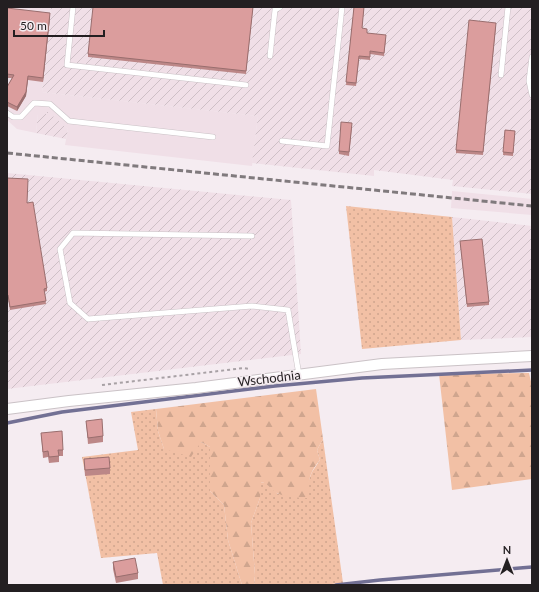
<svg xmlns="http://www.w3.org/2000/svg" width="539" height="592" viewBox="0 0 539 592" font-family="Lato,sans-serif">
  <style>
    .built { fill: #f0dfe7 }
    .industrial { fill: url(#industrial-furrows) }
    .grass { fill: url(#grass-dots) }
    .forest { fill: url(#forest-firs) }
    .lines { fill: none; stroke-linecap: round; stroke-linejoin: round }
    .stream { stroke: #727094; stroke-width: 3.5 }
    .lane-casing { stroke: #cac2c6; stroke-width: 6 }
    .street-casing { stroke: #cac2c6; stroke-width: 12 }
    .path { stroke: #a8a1a5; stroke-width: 2; stroke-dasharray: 3 3; stroke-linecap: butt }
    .lane { stroke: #fff; stroke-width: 5 }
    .street { stroke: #fff; stroke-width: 10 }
    .rail { stroke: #807a7d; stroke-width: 3; stroke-dasharray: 6 3; stroke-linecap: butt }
    .wall { fill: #bc8787 }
    .shaded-wall { fill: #996e6e }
    .building { fill: #db9d9d; stroke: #996e6e }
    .labels { text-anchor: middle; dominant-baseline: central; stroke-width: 3; stroke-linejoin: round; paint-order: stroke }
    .street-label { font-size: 13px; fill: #231f21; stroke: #f5ecf1 }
  </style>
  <defs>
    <pattern id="industrial-furrows" width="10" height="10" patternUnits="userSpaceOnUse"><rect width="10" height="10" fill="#f0dfe7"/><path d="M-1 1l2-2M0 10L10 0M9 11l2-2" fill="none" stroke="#cebfc6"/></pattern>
    <pattern id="grass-dots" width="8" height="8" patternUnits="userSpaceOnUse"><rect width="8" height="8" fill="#f2c0a5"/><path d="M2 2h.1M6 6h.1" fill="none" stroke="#cfa58e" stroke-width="1.8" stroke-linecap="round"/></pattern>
    <pattern id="forest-firs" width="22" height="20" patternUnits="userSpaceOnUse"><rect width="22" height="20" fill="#f2c0a5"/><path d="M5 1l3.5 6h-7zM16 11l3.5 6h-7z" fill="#cfa58e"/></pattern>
  </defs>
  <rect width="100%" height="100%" fill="#f5ecf1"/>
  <path class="built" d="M7 7H51L42 92 258 116 252 166 65 145 68 129 47 112V114H38L36 133 17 129 7 120Z
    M452 191 532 199V215L451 208Z"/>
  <path class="industrial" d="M51 7H532V194L452 186 453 180 374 170V176L252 163 258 116 42 92Z
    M47 111 68 129 66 139 36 133 38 114H47Z
    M7 173 291 200 301 354 7 389Z
    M452 217 532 226V337L461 340Z"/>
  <path class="grass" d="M346 206 452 217 461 340 362 349Z
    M156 409 158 431 164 449 201 442 210 447V491L224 505 228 540 242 585H163L157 553 101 558 82 457 138 450 131 412Z
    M323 439 343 583 320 585H254L255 575 251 523 260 498V482L266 483 278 494 307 485 312 472 320 460 317 450Z"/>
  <path class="forest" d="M529 373 532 386V479L452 490 439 374Z
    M316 389 323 439 317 450 320 460C310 471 307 483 308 498 299 498 287 497 279 494 271 491 269 483 261 482L260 498 251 523 255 575 254 585H242L228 540 224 505 210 491V447L201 442 191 457 164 449 158 431 156 409Z"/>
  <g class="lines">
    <path class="stream" d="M7 423 62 412 275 386 362 378 532 370
      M336 585 380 580 532 567"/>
    <defs>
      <path id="lane" d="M73 7 67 65 246 85
        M270 56 275 10 280 7
        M532 57 529 81 532 95
        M501 75 508 7
        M7 113 13 117H21L34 103 50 104 69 121 213 137
        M282 141 327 146 342 7
        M252 236 73 233 60 249 70 303 88 319 252 306 288 310 299 375"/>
      <path id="street" d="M7 409 69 401 196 388 382 364 532 356"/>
    </defs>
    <use href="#lane" class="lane-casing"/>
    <use href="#street" class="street-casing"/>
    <path class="path" d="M102 385 244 368 250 369"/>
    <use href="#lane" class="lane"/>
    <use href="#street" class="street"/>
    <path class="rail" d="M7 153 532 206"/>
  </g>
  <path class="wall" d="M253 7 246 74 88 57V54Z
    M354 7H364L362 28 367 33 386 38 384 56 370 54V60L359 59 356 86 346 85Z
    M7 8 50 17 43 82 28 80 26 96 17 111 7 106V87L12 78H7Z
    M496 26 483 155 456 153V150Z
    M352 126 349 156 339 154V151Z
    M505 130 515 131 513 156 503 155Z
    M7 178 27 203 47 288V291L44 292 46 304 10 310 8 298H7Z
    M460 241 489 302V305L467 307Z
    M86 421 103 436V442L88 444Z
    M41 433 63 450V456H59V462L49 463 48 457 43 458Z
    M84 459 110 468V474L85 476Z
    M113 562 138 573V579L116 583 113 569Z"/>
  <path class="shaded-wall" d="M50 13V17L43 82V78Z
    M28 76 26 96 17 111V107Z"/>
  <path class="building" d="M93 7H253L246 71 88 54Z
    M354 7H364L362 28 367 29V33L386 35 384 53 370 51V57L359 56 356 83 346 82Z
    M7 8 50 13 43 78 28 76 26 92 17 107 7 102V87L14 75 7 74Z
    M469 20 496 23 483 152 456 150Z
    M341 122 352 123 349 152 339 151Z
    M505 130 515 131 513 153 503 152Z
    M7 178 28 179 27 203 33 202 47 288 44 289 46 301 10 307 8 295H7Z
    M482 239 489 302 467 304 460 241Z
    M102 419 103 436 88 438 86 421Z
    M62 431 63 450H58L59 456 49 457 48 451 43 452 41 433Z
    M109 457 110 468 85 470 84 459Z
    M135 558 138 573 116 577 113 562Z"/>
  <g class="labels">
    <g class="street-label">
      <text transform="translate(269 378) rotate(-7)">Wschodnia</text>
    </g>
  </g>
  <rect width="539" height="592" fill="none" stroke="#231f21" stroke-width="16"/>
  <g transform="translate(507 560)" stroke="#f5ecf1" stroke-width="3" paint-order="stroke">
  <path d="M0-3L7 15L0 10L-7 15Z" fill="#231f21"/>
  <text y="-6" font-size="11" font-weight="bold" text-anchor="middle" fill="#231f21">N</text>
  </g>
  <path d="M14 30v6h90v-6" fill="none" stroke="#231f21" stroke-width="2"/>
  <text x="20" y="30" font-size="12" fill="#231f21" stroke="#f5ecf1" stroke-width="3" paint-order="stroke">50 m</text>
</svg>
